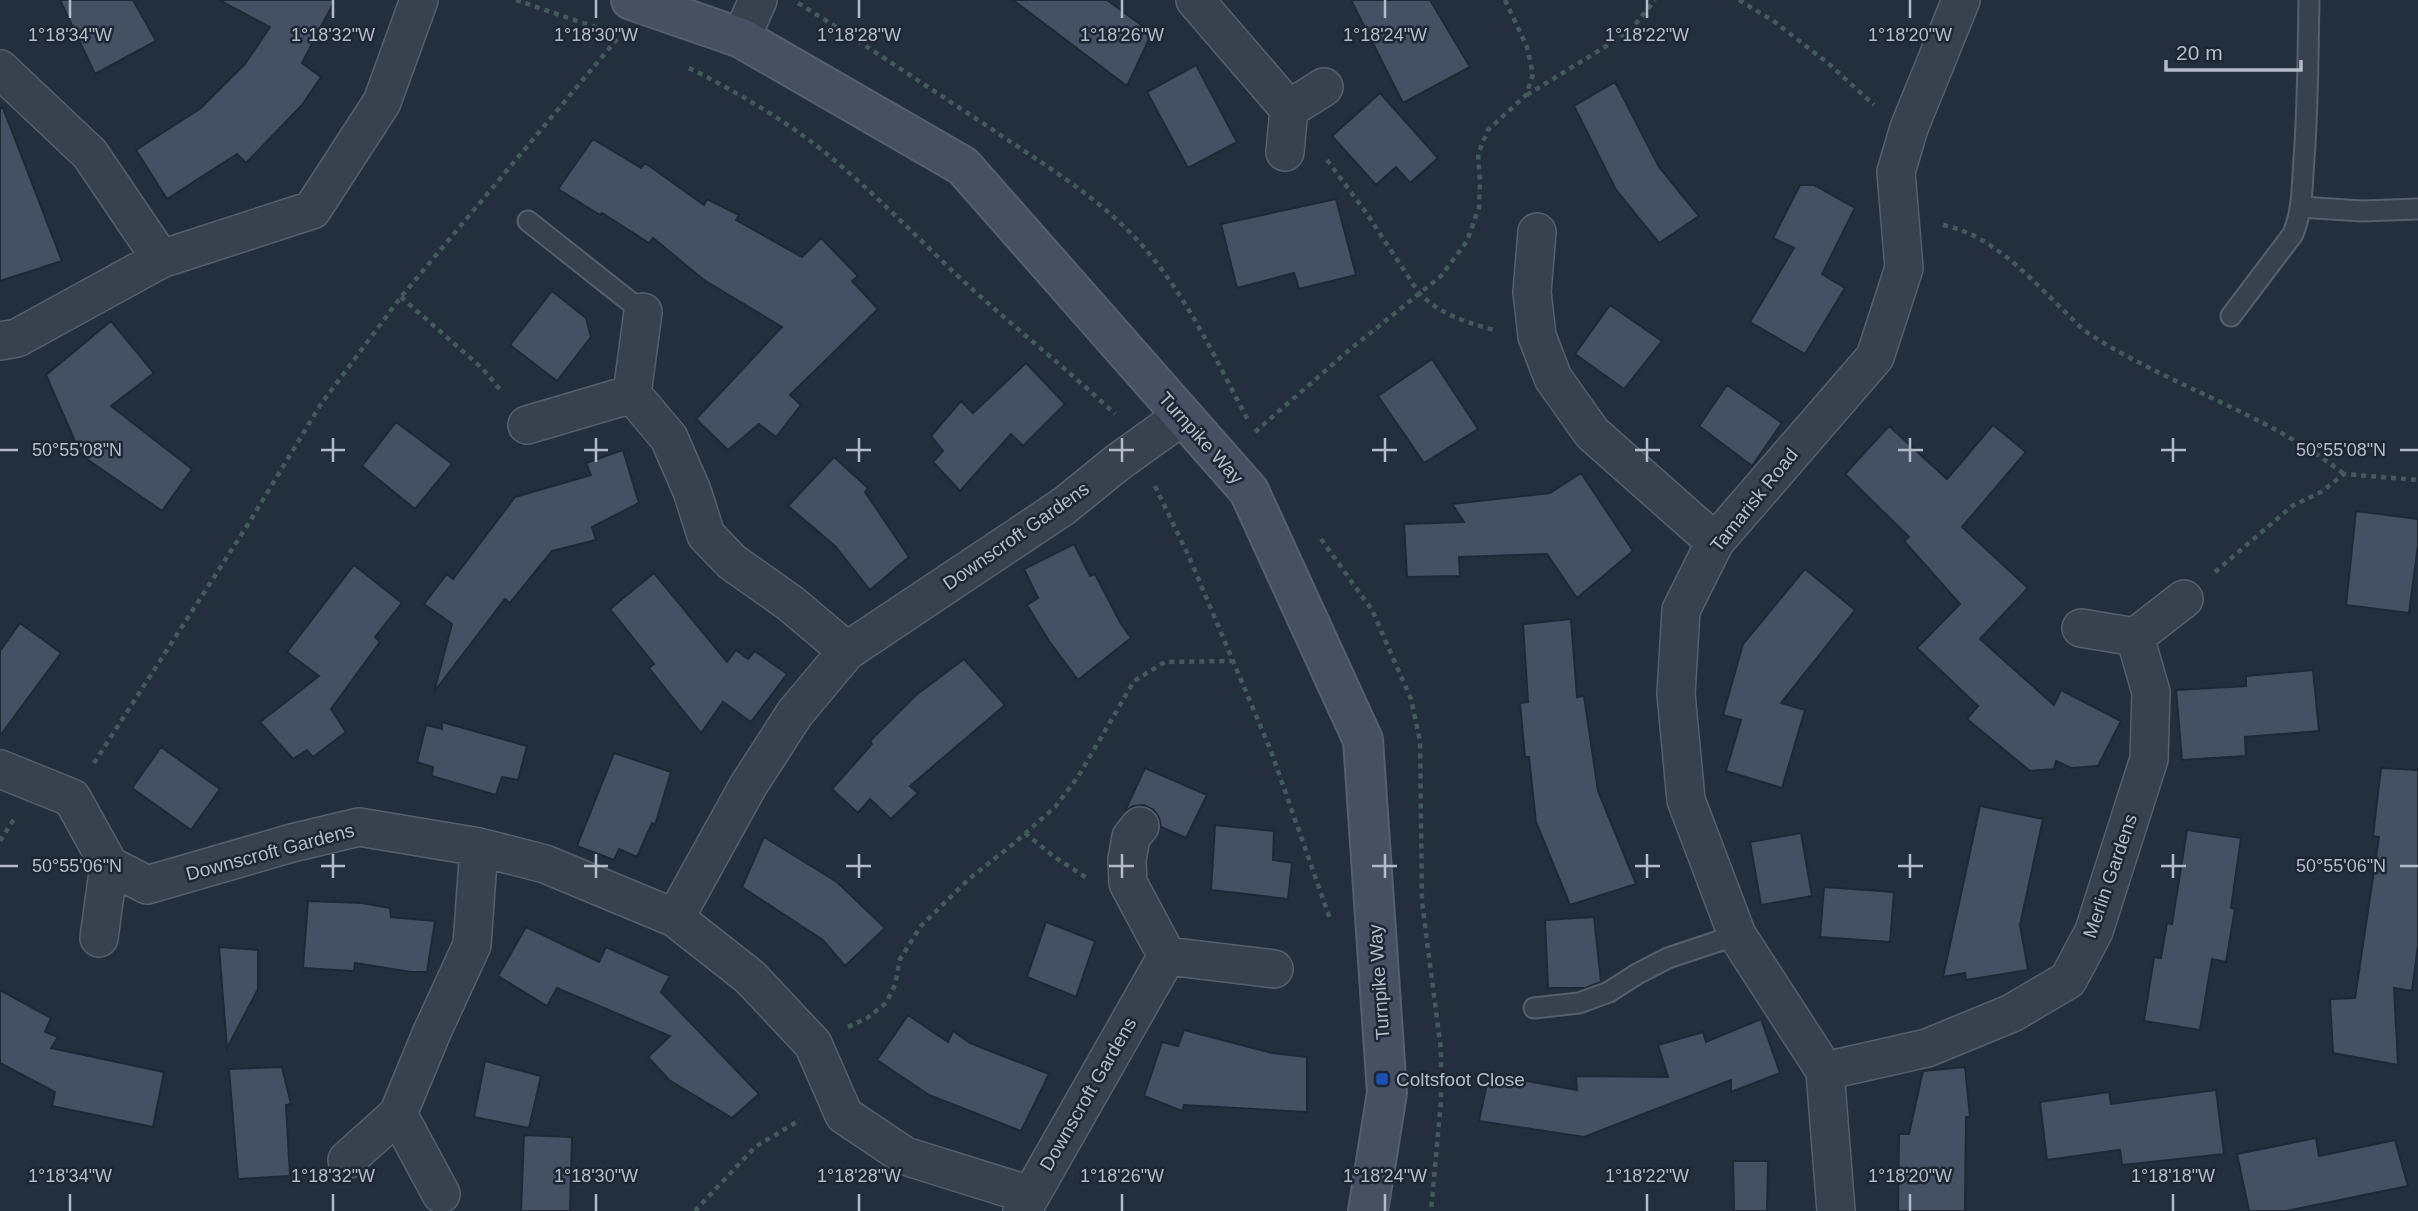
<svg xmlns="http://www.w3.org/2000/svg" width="2418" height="1211" viewBox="0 0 2418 1211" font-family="Helvetica,sans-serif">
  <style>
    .building { fill: #455162; stroke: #1f2835; stroke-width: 2 }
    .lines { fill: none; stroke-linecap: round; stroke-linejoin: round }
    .lane-casing { stroke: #565f6c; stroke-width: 23 }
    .street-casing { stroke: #565f6c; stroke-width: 40 }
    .secondary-casing { stroke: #565f6c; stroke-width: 42 }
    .path { stroke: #44595c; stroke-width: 4.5; stroke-dasharray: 5 5; stroke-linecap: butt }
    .lane { stroke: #38414e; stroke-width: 19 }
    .street { stroke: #38414e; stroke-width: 37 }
    .secondary { stroke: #465061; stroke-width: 38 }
    .ticks { fill: none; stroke: #b4bcc9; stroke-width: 2.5 }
    .transit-dot { fill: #1a4fb4; stroke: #1d2633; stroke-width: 2.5 }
    .labels { text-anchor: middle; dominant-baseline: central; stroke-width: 5; stroke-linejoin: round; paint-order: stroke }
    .street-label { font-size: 19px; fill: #b4bcc9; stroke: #1d2633 }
    .poi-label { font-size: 19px; fill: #b4bcc9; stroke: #1d2633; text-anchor: start }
    .ticks-label { font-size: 18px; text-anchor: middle; fill: #b4bcc9; stroke: #1d2633; stroke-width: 5; stroke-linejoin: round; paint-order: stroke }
  </style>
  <rect width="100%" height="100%" fill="#242f3e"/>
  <path class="building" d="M60 0H133L156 41 95 74Z
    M219 0H335L302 63 321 77 302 105 246 163 237 154 167 199 136 150 201 108 245 64 270 27Z
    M1013 0H1107L1152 33 1127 86Z
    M1351 0H1430L1470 67 1403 103Z
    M1196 65 1237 142 1188 168 1147 92Z
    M1615 82 1659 167 1699 216 1659 243 1616 190 1574 106Z
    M1380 93 1438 158 1410 183 1396 167 1376 185 1332 136Z
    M0 108H3L62 261 0 281Z
    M593 139 641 168 645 163 704 205 707 199 739 215 736 220 802 257 821 238 858 276 852 281 878 309 790 395 801 405 776 437 759 424 728 450 696 419 782 327 704 280 653 238 649 243 602 213 600 215 558 189Z
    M1800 185H1814L1855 208 1822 274 1845 288 1805 354 1750 322 1794 248 1773 238Z
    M1336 199 1356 275 1299 289 1294 273 1237 288 1221 224Z
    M552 291 586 318 591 337 557 381 510 345Z
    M1610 305 1662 341 1624 389 1575 354Z
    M111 321 154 373 111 406 192 469 162 511 81 455 46 375Z
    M1432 359 1478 429 1424 463 1378 396Z
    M1026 363 1065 404 1023 446 1011 434 960 491 933 462 943 451 931 436 961 401 973 413Z
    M1727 385 1782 423 1752 466 1699 426Z
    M396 422 452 464 415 509 362 466Z
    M1993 425 2026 452 1962 527 2028 588 1980 639 2054 705 2061 690 2121 721 2098 766 2071 768 2056 761 2054 769 2030 771 1967 719 1978 706 1917 648 1960 604 1904 541 1909 537 1845 474 1889 426 1947 479Z
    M623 450 639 503 592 527 596 540 552 551 510 603 505 599 434 692 452 624 424 604 447 574 453 579 515 497 591 475 586 463Z
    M834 457 868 488 865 492 909 557 870 590 835 546 788 506Z
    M1581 473 1633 551 1577 598 1547 554 1459 557 1460 576 1407 577 1404 524 1464 522 1452 504 1550 493Z
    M2356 511 2418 519V545L2409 613 2346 605Z
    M1074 544 1090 576 1095 574 1121 624 1131 638 1078 680 1049 641 1027 605 1038 598 1024 569Z
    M354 565 402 603 375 637 380 642 331 709 346 732 313 757 307 750 293 759 260 722 319 676 287 652Z
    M1805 569 1855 610 1781 703 1805 710 1782 788 1726 771 1741 720 1723 715 1743 644Z
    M654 573 727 662 736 650 748 659 755 651 787 674 751 722 723 702 701 733 649 668 654 664 610 609Z
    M1571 619 1577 697 1584 696 1598 791 1636 884 1570 905 1536 822 1529 757H1525L1520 703 1528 702 1523 624Z
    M20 623 61 653 0 736V651Z
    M964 659 1005 705 910 786 918 793 891 819 870 799 858 813 832 789 872 744 870 741 916 695Z
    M2313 670 2319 731 2245 737 2246 756 2182 760 2176 690 2246 686V676Z
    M442 722 527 746 518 780 502 777 496 795 432 776 433 767 417 762 426 725 442 729Z
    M161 747 220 789 191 830 132 788Z
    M614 753 671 772 655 825 652 823 637 857 619 849 614 860 577 846Z
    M1145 768 1207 795 1186 838 1161 827 1159 818 1154 810 1144 805 1133 806 1125 811Z
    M2381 768 2418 770V945L2412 991 2394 988 2398 1065 2333 1053 2330 999 2355 998 2379 837 2373 836Z
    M1980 806 2043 819 2020 925 2028 970 1966 980 1965 973 1943 977Z
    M1215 825 1274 831 1273 860 1292 863 1288 899 1211 890Z
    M2187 830 2241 838 2231 908 2235 909 2226 962 2212 959 2200 1030 2144 1021 2154 957 2161 958 2167 923 2172 924Z
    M1801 833 1812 896 1761 905 1750 842Z
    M764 837 837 882 885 928 845 966 823 940 742 887Z
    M1824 887 1894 892 1890 942 1820 937Z
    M308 901 362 903 390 908 391 917 435 921 427 972H411L355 963 354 971 303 968Z
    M1594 917 1601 982 1585 988H1548L1545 920Z
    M1046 922 1095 941 1076 997 1027 977Z
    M526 927 599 962 606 947 670 976 661 992 759 1094 732 1118 669 1080 648 1057 670 1036 557 988 547 1006 498 976Z
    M219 947 258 950V989L227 1048Z
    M0 990 51 1018 45 1032 58 1037 51 1048 164 1072 153 1127 52 1106 55 1092 0 1063Z
    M908 1015 948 1042 953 1031 970 1043 1049 1074 1021 1131 929 1095 877 1060Z
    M1761 1019 1780 1073 1731 1092V1080L1584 1137 1479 1121 1489 1074 1577 1090 1576 1076 1668 1077 1658 1045 1703 1032 1706 1042Z
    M1184 1030 1272 1053 1307 1057V1112L1184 1105 1182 1111 1144 1096 1162 1042 1178 1046Z
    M485 1061 541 1076 529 1128 474 1117Z
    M282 1067 291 1104 286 1105 290 1176 238 1179 229 1069Z
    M1965 1067 1970 1117H1966L1965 1211H1898L1899 1134H1909L1923 1071Z
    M2216 1090 2224 1154 2122 1165 2120 1150 2047 1160 2040 1102 2109 1092 2111 1104Z
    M524 1135 572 1137 570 1211H521Z
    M2316 1138 2319 1156 2395 1140 2408 1186 2286 1211H2249L2237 1154Z
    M1733 1161H1768L1767 1211H1734Z"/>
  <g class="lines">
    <defs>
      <path id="lane" d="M2301 207 2362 211 2418 209
        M528 221 643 312
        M2231 316 2293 234C2303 210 2302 184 2304 159 2308 106 2308 53 2309 0
        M1534 1008 1579 1003 1609 992 1637 974 1668 958 1737 935"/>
      <path id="street" d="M1195 0 1289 109
        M741 38 758 0
        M0 69 90 154 161 259
        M1285 152 1289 109 1324 87
        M1537 232 1532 292 1537 336 1553 378 1592 433 1715 542
        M0 341 17 338 161 259 312 210 382 102 419 0
        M632 394 669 438 692 491 706 535 732 562 790 603 847 651
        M527 425 632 394 643 312
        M2135 637 2184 599
        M0 769 72 798 109 865 147 885 292 843 359 827 479 847 545 864 675 918 750 977 813 1044 844 1115 905 1156 1030 1195
        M1140 826 1131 837 1127 860 1128 883 1167 956 1274 969
        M675 918 748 786 795 713 847 651 1064 506 1117 463 1181 417
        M99 938 109 865
        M1825 1071 1927 1048 2012 1013 2068 980 2094 931 2149 759 2151 692 2135 637 2081 628
        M398 1114 441 1194
        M347 1160 398 1114 432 1032 472 945 479 847
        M1022 1211 1167 956
        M1836 1211 1825 1071 1737 935 1686 800 1676 694 1681 610 1715 542 1875 357 1904 268 1896 172 1909 128 1961 0"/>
      <path id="secondary" d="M631 0 741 38 963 166 1249 491 1363 740 1387 1093 1368 1211"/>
    </defs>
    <use href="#lane" class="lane-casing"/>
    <use href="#street" class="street-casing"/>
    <use href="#secondary" class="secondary-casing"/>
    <path class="path" d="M516 0 598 28
      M1739 0 1775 22 1829 64 1874 105
      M798 3C863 43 926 86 990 128 1047 167 1108 202 1152 257 1192 306 1219 366 1249 422
      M689 68C743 95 795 126 840 165 882 201 920 240 960 278 1011 325 1065 367 1115 414
      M1527 95 1629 32 1655 0
      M1327 160 1365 211 1419 293C1441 315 1466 322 1494 330
      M1943 225C1992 235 2028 276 2063 310 2072 318 2081 329 2091 335 2172 387 2268 414 2344 474
      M401 297 483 369 502 392
      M1255 432 1348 351 1441 276 1467 241 1479 208 1480 182 1478 154 1488 130 1526 95 1533 74 1527 47 1505 0
      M1155 486 1190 559 1271 751 1330 919
      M1321 539 1372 610 1411 699 1420 741 1422 902 1441 1050V1101L1431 1211
      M2215 572 2292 506 2321 492 2344 474 2418 480
      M94 763 247 526 321 404 401 297 617 39
      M1025 833 1053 856 1087 878
      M0 841 14 819
      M848 1027 867 1018 886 1003 895 985 900 959 921 926 970 878 1012 845 1055 807 1078 777 1134 681 1165 662 1232 661
      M695 1211 755 1147 800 1120"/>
    <use href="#lane" class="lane"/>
    <use href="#street" class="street"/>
    <use href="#secondary" class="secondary"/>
  </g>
  <path class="ticks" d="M70 0V18M333 0V18M596 0V18M859 0V18M1122 0V18M1385 0V18M1647 0V18M1910 0V18M333 438V462M596 438V462M859 438V462M1122 438V462M1385 438V462M1647 438V462M1910 438V462M2173 438V462M0 450H18M321 450H345M584 450H608M846 450H871M1109 450H1134M1372 450H1397M1635 450H1660M1898 450H1923M2161 450H2186M2400 450H2418M333 854V878M596 854V878M859 854V878M1122 854V878M1385 854V878M1647 854V878M1910 854V878M2173 854V878M0 866H18M321 866H345M584 866H608M846 866H871M1109 866H1134M1372 866H1397M1635 866H1660M1898 866H1923M2161 866H2186M2400 866H2418M70 1194V1211M333 1194V1211M596 1194V1211M859 1194V1211M1122 1194V1211M1385 1194V1211M1647 1194V1211M1910 1194V1211M2173 1194V1211"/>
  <rect class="transit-dot" x="1375" y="1072" width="14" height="14" rx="3.5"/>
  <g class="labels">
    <g class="street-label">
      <text transform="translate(1201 438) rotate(48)">Turnpike Way</text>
      <text transform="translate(1754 500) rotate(-51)">Tamarisk Road</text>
      <text transform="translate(1016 536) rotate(-35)">Downscroft Gardens</text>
      <text transform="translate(270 852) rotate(-15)">Downscroft Gardens</text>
      <text transform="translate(2110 876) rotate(-71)">Merlin Gardens</text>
      <text transform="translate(1379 982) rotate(-94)">Turnpike Way</text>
      <text transform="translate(1088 1094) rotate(-60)">Downscroft Gardens</text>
    </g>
    <g class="poi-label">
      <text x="1396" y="1079">Coltsfoot Close</text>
    </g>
  </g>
  <g class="ticks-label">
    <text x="70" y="41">1°18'34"W</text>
    <text x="333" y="41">1°18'32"W</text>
    <text x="596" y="41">1°18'30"W</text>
    <text x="859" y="41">1°18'28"W</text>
    <text x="1122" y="41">1°18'26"W</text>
    <text x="1385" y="41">1°18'24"W</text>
    <text x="1647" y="41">1°18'22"W</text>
    <text x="1910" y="41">1°18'20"W</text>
    <text x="77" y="456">50°55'08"N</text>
    <text x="2341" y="456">50°55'08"N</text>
    <text x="77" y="872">50°55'06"N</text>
    <text x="2341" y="872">50°55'06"N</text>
    <text x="70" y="1182">1°18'34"W</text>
    <text x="333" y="1182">1°18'32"W</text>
    <text x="596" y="1182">1°18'30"W</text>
    <text x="859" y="1182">1°18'28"W</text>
    <text x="1122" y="1182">1°18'26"W</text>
    <text x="1385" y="1182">1°18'24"W</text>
    <text x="1647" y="1182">1°18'22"W</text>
    <text x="1910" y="1182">1°18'20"W</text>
    <text x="2173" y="1182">1°18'18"W</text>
  </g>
  <path d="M2166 60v10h135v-10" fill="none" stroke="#b4bcc9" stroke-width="3.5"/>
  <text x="2176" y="60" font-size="21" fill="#b4bcc9" stroke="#1d2633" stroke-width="5" paint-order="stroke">20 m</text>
</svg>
